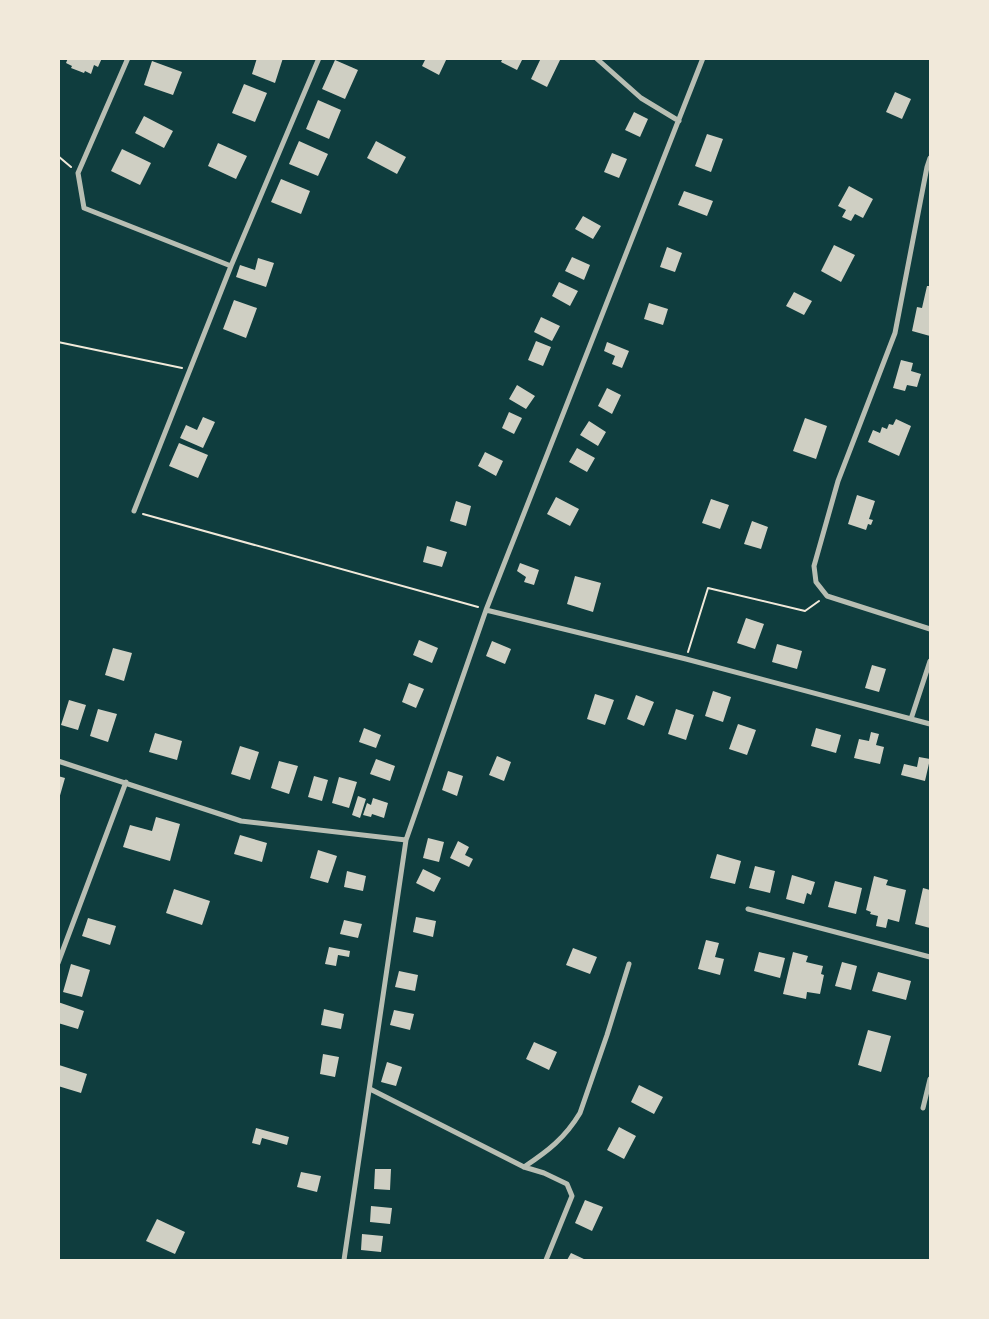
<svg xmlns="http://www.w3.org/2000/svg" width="989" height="1319" viewBox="0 0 989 1319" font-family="Bitter,serif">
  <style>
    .building { fill: #cfcfc3 }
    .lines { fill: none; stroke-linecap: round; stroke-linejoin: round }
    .path { stroke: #f1e9da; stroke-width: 2 }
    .minor { stroke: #b8beb3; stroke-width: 5 }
  </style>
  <rect width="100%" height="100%" fill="#0f3d3e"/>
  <path class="building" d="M68 58H102L98 67 94 65 91 74 85 71 84 73 71 68 72 66 66 63Z
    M257 58H283L275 83 252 74Z
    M426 58H447L439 75 422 66Z
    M503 58H523L517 70 501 62Z
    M541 58H561L547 87 531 79Z
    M335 60 358 70 345 99 322 89Z
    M152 61 182 72 173 95 144 85Z
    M244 84 267 93 255 122 232 113Z
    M895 92 911 99 902 119 886 112Z
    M318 100 341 110 329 139 306 129Z
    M634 112 648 119 640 137 625 130Z
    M144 116 173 131 164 148 135 133Z
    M707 134 723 139 711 172 695 166Z
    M299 141 328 154 318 176 289 164Z
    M376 141 406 157 397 174 367 158Z
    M218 143 247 156 236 179 208 166Z
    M122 149 151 163 140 185 111 171Z
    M612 153 627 159 619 178 604 172Z
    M281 179 310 191 301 214 271 202Z
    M849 186 873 199 863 218 855 214 851 221 842 217 846 210 838 206Z
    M684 191 713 201 707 216 678 205Z
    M583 216 601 226 593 239 575 229Z
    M834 245 855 255 841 282 821 271Z
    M667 247 682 253 675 272 660 267Z
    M572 257 590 265 584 280 565 271Z
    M258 258 274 263 266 287 236 277 240 265 255 270Z
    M559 282 578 291 570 306 552 296Z
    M927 286H930V336L912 331 917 307 922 308Z
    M794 292 812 301 804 315 786 306Z
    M234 300 257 308 246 338 223 329Z
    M649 303 668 309 663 325 644 319Z
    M541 317 560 326 552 341 534 332Z
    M536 341 551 347 543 366 528 360Z
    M607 342 629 351 622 368 612 364 615 356 604 351Z
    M901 360 913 363 911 371 921 374 917 387 907 385 905 391 893 388Z
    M517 385 535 396 526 409 509 399Z
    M607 388 621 395 612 414 598 406Z
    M509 412 522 418 514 434 502 428Z
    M203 417 215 422 203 448 180 438 186 425 197 430Z
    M805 418 827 426 816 459 793 451Z
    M896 419 911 426 899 456 868 442 873 430 880 433 882 427 887 429 889 424 893 425Z
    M589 421 606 432 598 446 580 435Z
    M179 443 208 455 198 478 169 466Z
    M577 448 595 458 587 472 569 462Z
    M485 452 503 461 496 476 478 466Z
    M857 495 875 501 869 519 873 520 871 525 868 524 866 530 848 524Z
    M556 497 579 509 570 526 547 514Z
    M711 499 729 505 720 529 702 523Z
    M456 501 471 506 466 526 450 521Z
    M752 521 768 527 761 549 744 544Z
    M427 546 447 552 442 567 423 562Z
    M520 563 539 570 534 585 524 582 526 577 517 571Z
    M575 576 601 583 593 612 567 604Z
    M746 618 764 624 755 649 737 643Z
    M419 640 438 648 432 663 413 655Z
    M492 641 511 649 505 664 486 656Z
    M777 644 802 651 797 669 772 662Z
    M113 648 132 653 124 681 105 675Z
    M872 665 886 669 879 692 865 688Z
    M409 683 424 689 416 708 402 702Z
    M713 691 731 697 723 722 705 716Z
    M595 694 614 700 605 725 587 719Z
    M636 695 654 702 644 726 627 719Z
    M69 700 86 705 78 730 61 725Z
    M98 709 117 714 108 742 90 736Z
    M676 709 694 715 686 740 668 734Z
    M738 724 756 730 747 755 729 749Z
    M364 728 381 735 376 748 359 742Z
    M816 728 841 735 836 753 811 746Z
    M871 732 879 734 876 745 884 747 880 764 854 758 859 739 869 741Z
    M155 733 182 741 177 760 149 752Z
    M240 746 259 752 250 780 231 774Z
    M497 756 511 762 504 781 489 775Z
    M919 757 930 759 925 781 901 775 904 764 917 767Z
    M376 759 395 766 390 781 370 774Z
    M279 761 298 766 289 794 271 788Z
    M448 771 463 776 457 796 442 790Z
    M58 776 65 778 59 799H58Z
    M314 776 328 780 322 801 308 797Z
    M339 777 357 782 349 808 332 803Z
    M358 796 366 799 360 818 352 815Z
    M373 798 388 803 384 818 372 814 371 817 363 815 367 803 371 805Z
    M156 817 180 824 170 861 123 847 130 825 152 831Z
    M240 835 267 843 262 862 234 854Z
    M428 838 444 842 439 862 423 858Z
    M458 841 469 847 465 855 473 859 469 867 450 858Z
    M318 850 337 856 328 883 310 878Z
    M717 854 741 861 735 884 710 878Z
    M755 866 775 871 770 893 749 888Z
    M423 869 441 878 434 892 416 883Z
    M347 871 366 876 363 891 344 887Z
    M792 875 815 882 811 895 807 893 804 904 786 899Z
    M874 876 888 880 886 885 906 890 899 922 888 919 886 928 876 926 878 916 870 914 871 912 866 910Z
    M835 881 862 888 856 914 828 907Z
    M923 888 930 890V928L915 924Z
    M174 889 210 901 202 925 166 913Z
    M416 917 436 921 433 937 413 932Z
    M88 918 116 926 110 945 82 936Z
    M344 920 362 924 358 938 340 934Z
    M706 940 719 943 715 957 724 959 720 975 698 969Z
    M329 947 350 951 349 957 338 955 336 966 325 964Z
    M573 948 597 957 590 974 566 965Z
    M759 952 785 958 780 978 754 971Z
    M793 952 808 956 806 962 823 966 821 974 824 975 820 994 807 992 806 999 783 994Z
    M842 962 857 966 851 990 835 986Z
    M71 964 90 970 82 997 63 992Z
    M399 971 418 975 415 991 395 987Z
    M878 972 911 981 906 1000 872 991Z
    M58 1002 84 1011 78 1029 58 1023Z
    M324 1009 344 1014 341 1029 321 1025Z
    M394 1010 414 1014 410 1030 390 1025Z
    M868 1030 891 1036 881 1072 858 1065Z
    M534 1042 557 1052 549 1070 526 1059Z
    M323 1054 339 1057 335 1077 320 1074Z
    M387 1062 402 1067 396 1086 381 1082Z
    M59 1065 87 1074 81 1093 58 1086Z
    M639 1085 663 1097 654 1114 631 1102Z
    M619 1127 636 1136 624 1159 607 1150Z
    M256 1128 289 1137 287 1145 262 1138 260 1145 252 1143Z
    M375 1169H391L390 1190 374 1189Z
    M301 1172 321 1176 317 1192 297 1187Z
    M585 1200 603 1207 592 1231 575 1223Z
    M371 1206 392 1208 390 1224 370 1222Z
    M157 1219 185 1232 175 1254 146 1241Z
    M362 1234 383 1236 381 1252 361 1250Z
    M571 1253 586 1260H567Z"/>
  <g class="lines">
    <path class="path" d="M58 156 71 167
      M58 342 182 368
      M143 514 478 607
      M688 652 708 588 805 611 819 601"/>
    <path class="minor" d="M128 58 78 173 84 208 231 266
      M596 58 641 98 679 121
      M930 158 927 167 895 333 838 481 814 566 816 582 827 596 930 629
      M134 511 231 266 319 58
      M486 610 686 659 930 724
      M911 719 930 661
      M58 761 241 821 406 840
      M748 909 930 957
      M58 963 126 782
      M370 1089 524 1167 544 1173 567 1184 572 1196 546 1260
      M923 1108 930 1079
      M524 1167C548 1151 565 1138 580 1113L607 1035 629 964
      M344 1260 406 840 486 610 703 58"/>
  </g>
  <rect width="989" height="1319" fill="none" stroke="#f1e9da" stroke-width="120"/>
</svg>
